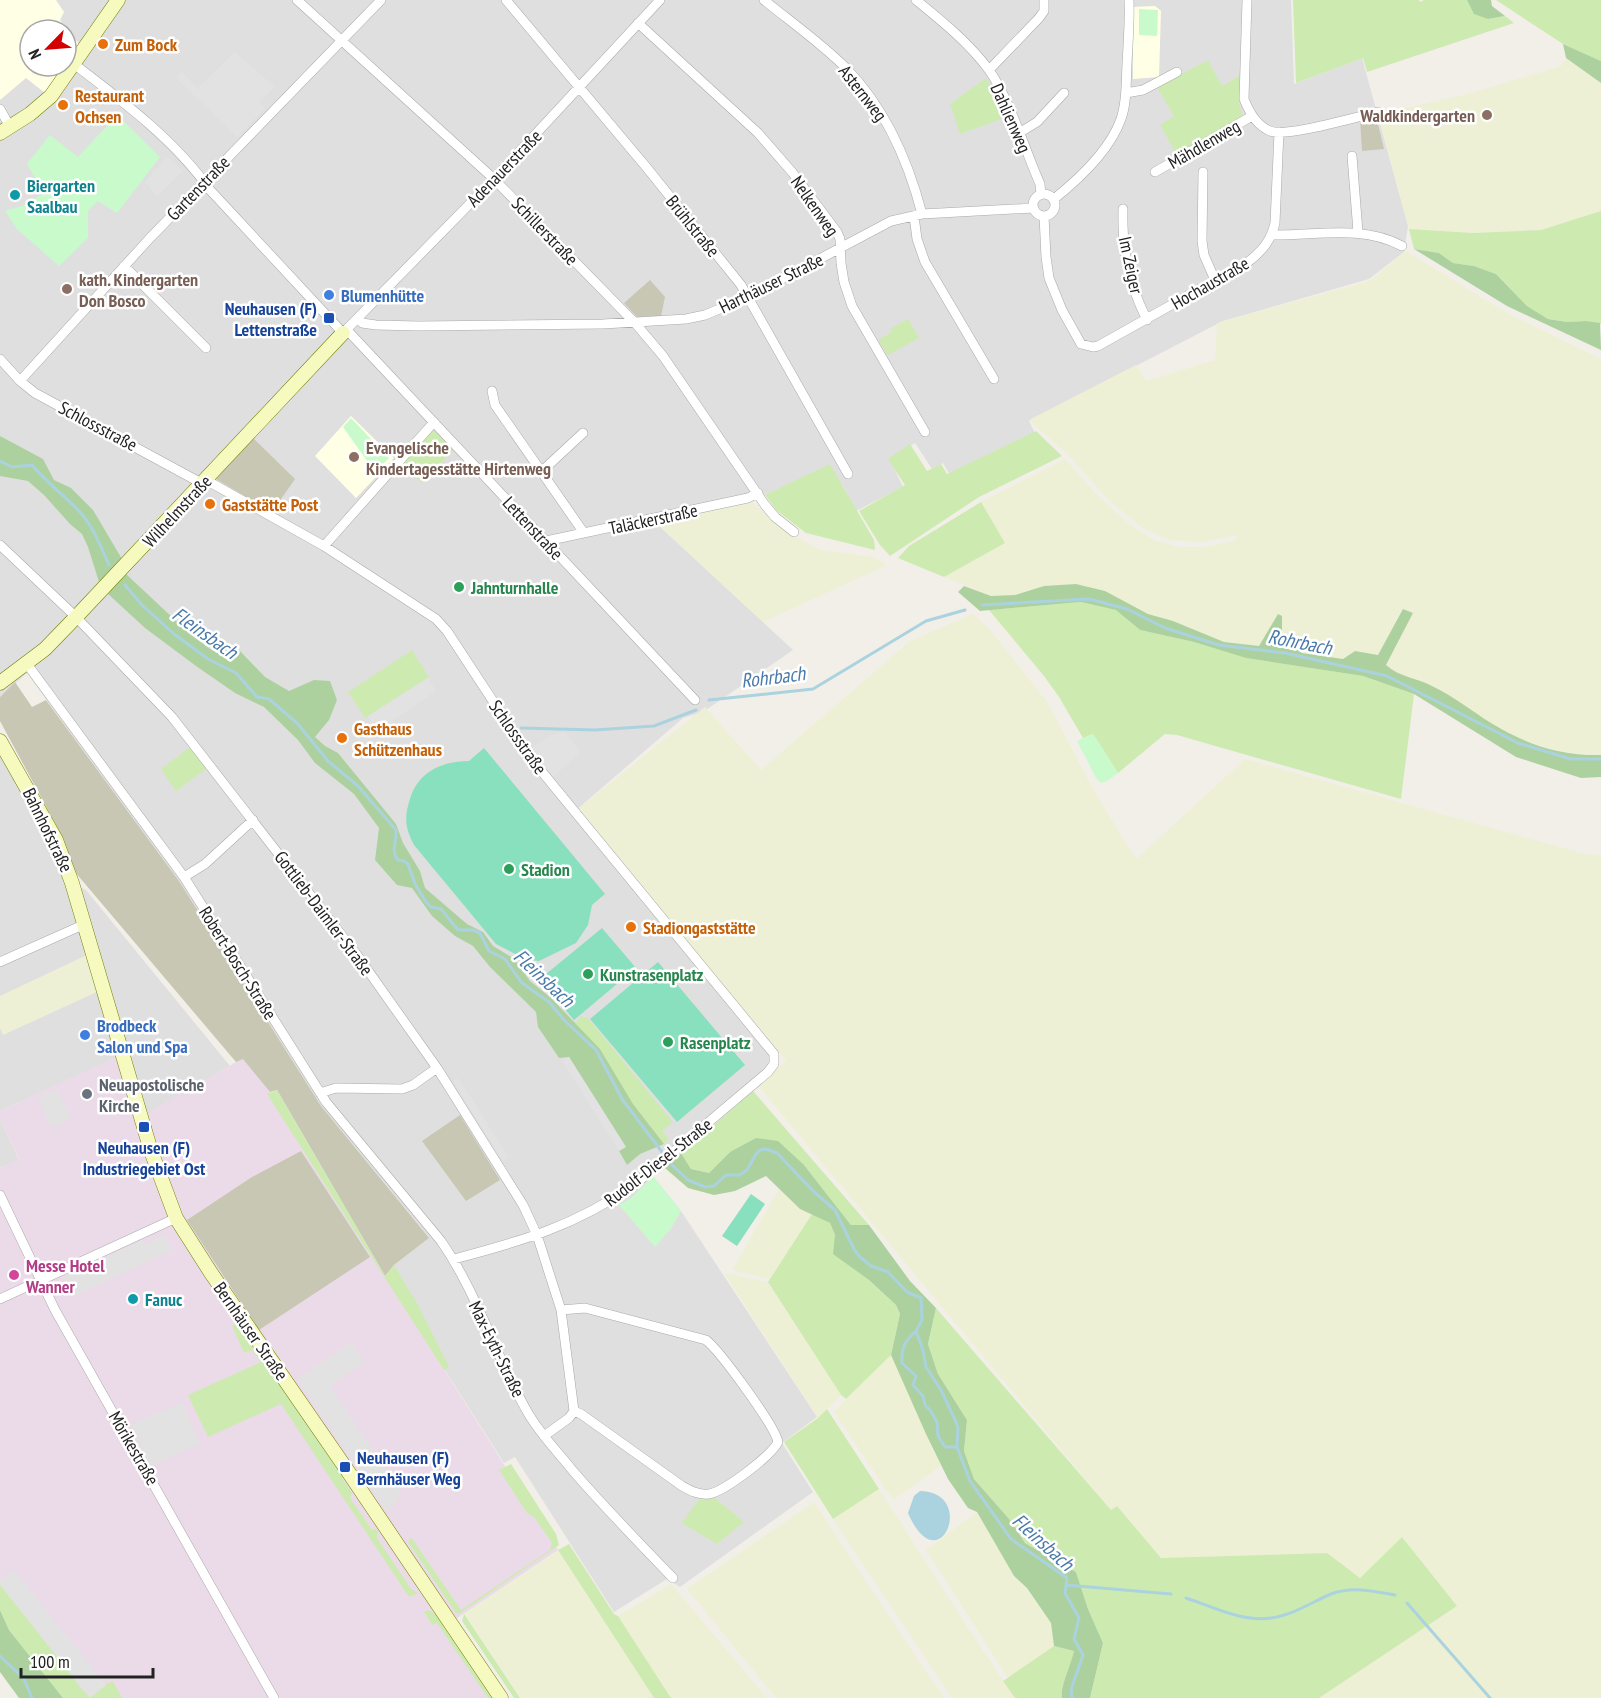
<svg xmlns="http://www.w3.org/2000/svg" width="1601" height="1698" viewBox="0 0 1601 1698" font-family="'PT Sans Narrow',sans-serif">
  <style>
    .residential { fill: #e0dfdf; fill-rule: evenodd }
    .industrial { fill: #ebdbe8 }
    .education { fill: #ffffe5 }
    .construction { fill: #c7c7b4 }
    .farmland { fill: #eef0d5 }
    .grass { fill: #cdebb0 }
    .forest { fill: #add19e }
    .park { fill: #c8facc }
    .pitch { fill: #88e0be }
    .parking { fill: #e2e2e2 }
    .water { fill: #aad3df }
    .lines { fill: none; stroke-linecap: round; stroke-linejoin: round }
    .stream { stroke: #aad3df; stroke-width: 3 }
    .street-casing { stroke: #a9a9a9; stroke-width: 10 }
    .secondary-casing { stroke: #707d05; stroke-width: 15 }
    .street { stroke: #fff; stroke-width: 9 }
    .secondary { stroke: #f7fabf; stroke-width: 14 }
    .food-dot { fill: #e8710a; stroke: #fff; stroke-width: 2 }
    .education-dot { fill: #8d6e63; stroke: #fff; stroke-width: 2 }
    .culture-dot { fill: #0f9aa8; stroke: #fff; stroke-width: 2 }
    .shop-dot { fill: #3f7fe0; stroke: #fff; stroke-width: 2 }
    .transit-dot { fill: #1a4fb4; stroke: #fff; stroke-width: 2 }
    .leisure-dot { fill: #2e9e5b; stroke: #fff; stroke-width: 2 }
    .worship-dot { fill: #6b7280; stroke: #fff; stroke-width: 2 }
    .hotel-dot { fill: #d1479c; stroke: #fff; stroke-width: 2 }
    .labels { text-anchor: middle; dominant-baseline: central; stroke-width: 5; stroke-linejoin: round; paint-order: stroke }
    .food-label { font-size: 18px; font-weight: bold; fill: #c56008; stroke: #fff; text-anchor: start }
    .street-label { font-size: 18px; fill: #222; stroke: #fff }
    .education-label { font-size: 18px; font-weight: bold; fill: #785e54; stroke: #fff; text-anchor: start }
    .culture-label { font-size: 18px; font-weight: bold; fill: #0d838f; stroke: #fff; text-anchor: start }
    .shop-label { font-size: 18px; font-weight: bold; fill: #366cbe; stroke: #fff; text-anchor: start }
    .transit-label { font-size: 18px; font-weight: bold; fill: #164399; stroke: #fff; text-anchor: end }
    .leisure-label { font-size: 18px; font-weight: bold; fill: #27864d; stroke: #fff; text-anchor: start }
    .worship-label { font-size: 18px; font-weight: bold; fill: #5b616d; stroke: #fff; text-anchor: start }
    .hotel-label { font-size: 18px; font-weight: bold; fill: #b23c85; stroke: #fff; text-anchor: start }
    .water-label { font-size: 20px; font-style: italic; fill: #4a7aab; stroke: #fff }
  </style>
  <rect width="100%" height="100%" fill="#f2efe9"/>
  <path class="residential" d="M0 0H1291L1294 84 1362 58 1408 226 1404 252 1369 279 1223 321 1029 421 1035 433 950 475 943 463 932 469 915 443 890 459 903 487 856 511 842 484 769 493 738 506 656 523 793 650 703 712 683 718 574 812 773 1050 774 1064 654 1168 653 1176 681 1211 817 1417 782 1443 813 1492 680 1587 667 1579 614 1612 515 1457 504 1463 385 1276 394 1265 429 1238 321 1106 179 881 27 673 0 697ZM30 30H66V66H30Z
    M0 741 33 797 65 879 86 890 230 1066 142 1117 123 1055 0 1111Z
    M0 1118 19 1160 0 1168Z"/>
  <path class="industrial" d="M123 1054 142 1116 243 1058 270 1092 299 1134 385 1276 558 1550 450 1623 495 1698H86L0 1609V1168L19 1159 0 1118V1111Z"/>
  <path class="education" d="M0 0H56L64 12 60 20 79 44 66 63V30H30V66H64L45 93 26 78 0 100Z
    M1155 6 1161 11 1159 77 1133 79V7Z
    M351 416 394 458 356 498 315 456Z"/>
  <path class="construction" d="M1376 116 1384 149 1362 151 1360 119Z
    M650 280 665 297 661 316 637 317 624 303Z
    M253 438 295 479 272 512 216 479Z
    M15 682 32 707 46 700 179 881 321 1106 429 1238 394 1265 385 1276 277 1090 270 1092 243 1059 236 1062 75 872 62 836 0 721V697Z
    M460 1115 500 1180 466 1201 422 1141Z
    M301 1151 370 1257 259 1330 187 1220 252 1177Z"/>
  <path class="farmland" d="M1566 58 1601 83V211L1541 230 1473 233 1409 229 1378 114 1467 94 1561 66Z
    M1406 251 1507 313 1601 359V755H1579L1531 744 1494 725 1433 686 1394 672 1386 665 1413 613 1404 609 1378 655 1355 651 1343 659 1302 653 1282 633V617L1278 614 1259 646 1224 642 1173 621 1148 614 1105 591 1044 586 1015 595 991 596 944 577 1005 543 981 502 1065 459 1095 493 1129 524 1154 540 1178 547H1206L1236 540 1237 535 1202 542 1170 540 1143 528 1109 500 1068 455 1029 420 1136 365 1146 381 1215 360 1217 323 1369 281Z
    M752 502 787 532 821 550 874 557 887 565 763 622 656 523Z
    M973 614 990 630 1048 703 1094 791 1136 859 1245 759 1585 854 1601 855V1698H1319L1456 1606 1403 1538 1360 1578 1326 1553 1161 1558 1117 1506 1111 1510 759 1087 786 1060 574 812 705 707 761 770 910 641Z
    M89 954 99 991 3 1035 0 1028V996Z
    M779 1189 800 1209 812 1214 770 1279 732 1270Z
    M724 1273 768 1282 841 1395 818 1418Z
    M891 1355 942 1465 893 1500 834 1412Z
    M879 1489 970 1631 1015 1698H952L833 1519Z
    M814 1502 920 1663 945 1698H776L687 1589Z
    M977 1512 1014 1576 1027 1588 1051 1623 1054 1646 1008 1678 926 1550Z
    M558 1550 654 1698H520L464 1614Z
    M671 1584 767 1698H671L618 1616Z"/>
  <path class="grass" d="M1293 0H1419L1420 2 1424 0H1467L1472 7 1488 19 1505 16 1514 23 1367 72 1363 58 1296 83Z
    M1496 0H1601V61L1563 44Z
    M1208 60 1222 86 1239 76V103L1243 117 1177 155 1160 125 1174 116 1157 87Z
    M986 78 1007 117 960 134 950 104Z
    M1601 211V324L1586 321 1567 322 1548 319 1527 306 1496 274 1474 266 1453 263 1439 253 1414 249 1409 229 1473 233 1541 230Z
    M908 319 919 338 888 355 878 340 892 332 890 329Z
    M434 429 454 450 422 483 402 462Z
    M1036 431 1062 456 979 497 890 556 880 545 859 511 905 485 888 459 910 444 927 471 941 464 947 474Z
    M830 464 874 540 875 550 806 533 777 511 765 495Z
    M981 502 1005 543 944 577 898 558 909 546Z
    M1081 602 1117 610 1140 630 1194 642 1247 658 1363 676 1414 694 1401 799 1177 735 1165 734 1118 773 1093 734 1083 738 1059 697 1044 676 989 610Z
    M412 650 429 677 365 718 348 692Z
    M190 747 208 768 176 791 161 769Z
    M581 1016 585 1018 587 1017 673 1122 662 1131 669 1140 664 1144 633 1104 600 1049 575 1024Z
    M277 1090 385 1276 394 1265 417 1303 449 1367 444 1370 267 1094Z
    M753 1091 869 1225H851L804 1165 730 1152 709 1173 691 1169 681 1153Z
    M812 1214 830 1223 835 1235 869 1280 896 1305 900 1314 891 1355 846 1399 841 1395 768 1282Z
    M936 1308 1111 1510 1117 1506 1161 1558 1327 1553 1360 1578 1402 1537 1457 1606 1319 1698H1090L1103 1643 1088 1609 1076 1572 1025 1543 1010 1520 974 1479 964 1451 967 1420 938 1374 928 1344Z
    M239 1322 344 1476 342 1478 352 1493 350 1498 372 1530 376 1529 378 1532 377 1538 411 1589 418 1593 409 1597 281 1404 208 1437 188 1395 261 1362 252 1350 244 1353 232 1326Z
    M827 1409 879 1489 833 1519 784 1442 818 1418Z
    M511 1464 556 1534 559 1545 459 1614 456 1613 408 1542 411 1537 461 1610 550 1550 552 1543 534 1517 527 1513 499 1470Z
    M715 1498 744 1522 717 1544 682 1523 698 1500Z
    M569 1544 614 1614 618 1616 671 1698H654L558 1550Z
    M0 1583 85 1693 113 1681 122 1698H63L9 1630 0 1610Z
    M428 1610 437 1615 493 1698H488L437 1623 432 1625 424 1612Z
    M464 1614 520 1698H514L462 1621Z
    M1054 1646 1075 1651C1071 1665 1060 1685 1062 1698H1015L1003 1681Z"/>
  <path class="forest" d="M1467 0H1491L1492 6 1505 16 1488 19 1474 14Z
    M1563 44 1601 61V83L1566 58Z
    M1414 249 1439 253 1453 263 1474 266 1496 274 1527 306 1548 319 1567 322 1586 321 1600 323 1601 350 1507 306Z
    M0 436 43 459 54 480 71 488 93 510 122 559 99 582 88 547 82 534 70 524 44 495 28 481 0 476Z
    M125 573 190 634 210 649 240 651 265 677 289 691 314 680 330 681 337 700 329 720 315 737 325 746 338 753 396 824 403 843 420 871 425 888 467 924 483 932 493 946 513 958 530 981 551 998 600 1049 633 1104 664 1144 640 1154 627 1165 619 1151 625 1146 569 1057 559 1058 538 1027 536 1012 490 967 473 946 455 936 432 916 412 888 397 885 375 860 379 828 354 794 315 763 298 740 264 707 235 693 196 666 145 628 106 592Z
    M1076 584 1105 591 1148 614 1173 621 1224 642 1259 646 1278 614 1282 616V633L1302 653 1343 659 1355 651 1378 655 1403 609 1413 613 1386 665C1399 677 1417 678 1432 686 1453 696 1472 711 1491 723 1525 744 1561 756 1601 755V777L1581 778 1516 757 1414 694 1363 676 1246 658 1194 642 1140 630 1116 610 1081 602 980 611 958 592 964 586 991 596 1015 595 1044 586Z
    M756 1138 778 1141 804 1165 851 1225H869L910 1281 936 1308 928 1344 938 1374 967 1420 964 1451 974 1479 1010 1520 1025 1543 1076 1572 1088 1609 1103 1643 1090 1698H1062C1060 1685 1071 1666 1074 1651L1054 1646 1051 1623 1027 1588 1014 1576 977 1512 968 1508 948 1479 926 1434 891 1355 900 1314 896 1305 869 1280 833 1254 835 1235 830 1223 800 1209 766 1176 735 1191 714 1195 688 1188 665 1168 681 1153 691 1169 709 1173 730 1152Z
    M0 1610 9 1630 63 1698H19L0 1672Z"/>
  <path class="park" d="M1139 9 1158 10 1157 36 1139 35Z
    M117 115 160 157 117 213 98 201 88 211V238L59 266 17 229 5 211 25 205 42 194 41 188 27 164 50 135 78 157Z
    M351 418 389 458 375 472 343 427Z
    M1093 734 1118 773 1107 781 1101 783 1096 778 1077 741Z
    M653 1176 681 1211 670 1230 655 1247 619 1205 630 1199Z"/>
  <path class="pitch" d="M484 748 605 894 592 905 588 925 576 943 539 961 525 959 496 944 414 845C411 839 408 833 407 827 405 818 407 808 410 799 418 772 442 761 469 761Z
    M602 928 636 968 574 1020 540 979Z
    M658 962 745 1065 677 1122 590 1019Z
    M751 1194 765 1204 737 1246 722 1236Z"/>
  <path class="parking" d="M235 52 275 87 259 102 265 108 237 137 176 78 182 72 198 88Z
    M167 157 183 171 157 196 145 182Z
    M428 678 436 691 377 731 368 716Z
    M565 732 580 752 553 777 530 749 551 735Z
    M569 1057 626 1147 619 1151 562 1061Z
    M458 1078 509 1157 503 1161 453 1081Z
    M57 1089 71 1119 51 1128 38 1098Z
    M165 1235 173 1250 73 1296 64 1277 142 1240 145 1244Z
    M352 1342 364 1362 330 1386 401 1491 396 1504 386 1510 297 1379Z
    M182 1402 200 1444 149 1467 130 1425Z
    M13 1569 106 1685 90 1698 0 1585V1580Z"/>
  <path class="water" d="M920 1491C978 1492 939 1585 908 1513L914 1496Z"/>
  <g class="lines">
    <path class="stream" d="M0 461 12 467 32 465C46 482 64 495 79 511 93 526 101 547 109 565
      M125 585 142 605 174 634 208 659 236 673 257 697 269 699 297 723 328 761 358 786 396 830C397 842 390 850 398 860L404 861 408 864 415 884 426 902 431 907 441 909 458 930H473L480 933 489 951 505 959 522 983 549 1002 565 1021 596 1050 622 1099 671 1164 688 1180 705 1187 714 1186 726 1175H740L747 1170 756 1154 760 1150 766 1149 777 1153 813 1191 835 1210 855 1251 860 1257 871 1266 888 1272 907 1292 921 1298 922 1320 916 1331 923 1350 926 1367 941 1390 955 1420 958 1428 957 1447 970 1481 1011 1539 1067 1578 1065 1593 1079 1618 1074 1639 1083 1655 1071 1690 1072 1698
      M982 605 1089 599 1127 609 1165 628 1219 645 1285 653 1387 676 1518 743 1571 759H1601
      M709 700 813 689 926 621 965 610
      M521 728 595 730 654 726 696 710
      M915 1332C904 1342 901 1349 902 1363L916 1376 913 1385 923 1396 925 1405 930 1410 937 1422 938 1436 945 1447H957
      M1066 1585 1171 1594
      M1186 1598C1213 1607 1242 1622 1271 1618 1293 1615 1312 1602 1331 1594 1352 1586 1374 1591 1395 1595
      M1407 1603 1490 1698
      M0 1656 24 1679 32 1698"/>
    <defs>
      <path id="street" d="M297 0 494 179 635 323 663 356 765 505 775 517 794 532
        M506 0 647 168 741 285 848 474
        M764 0C791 22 821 43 846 68 886 109 908 160 922 214
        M916 0C942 21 969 43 989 70 1010 100 1025 150 1040 184L1041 195
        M1247 0 1244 99C1249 112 1256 125 1270 131 1286 138 1358 116 1379 112
        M638 23 758 133 792 172 837 232 840 239 841 263 844 282 852 306 925 432
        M74 64C121 100 176 141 210 190L343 333 494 179 660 0
        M989 70 1039 18 1044 11V0
        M1126 93 1143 90 1177 72
        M0 109 10 127
        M1019 133 1037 122 1064 93
        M1352 156 1358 232
        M1155 172 1252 116
        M1203 172 1202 241 1204 255 1215 280
        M1033 205a11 11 0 1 1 22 0a11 11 0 1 1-22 0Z
        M1054 199C1079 179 1110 150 1121 119 1127 102 1126 82 1127 64 1128 43 1130 21 1129 0
        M1123 209C1122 251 1128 282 1147 320
        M914 216 917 239 925 262 994 379
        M1044 216 1046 257 1049 278 1062 310 1081 344 1093 347 1098 346 1248 262C1262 251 1271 241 1275 223L1279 132
        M1272 235C1316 236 1361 224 1402 246
        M124 266 206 348
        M358 318 362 323 376 325 418 326 603 324 686 319 705 315 748 297 891 221 922 214 1034 208
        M347 330 695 700
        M0 359 20 381 35 393 203 484
        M20 381 150 238 381 0
        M492 391 495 405 584 533
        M541 472 583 433
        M206 480 324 546 436 619 447 631 529 756 774 1054V1064L768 1072 634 1185C575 1226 522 1241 454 1259
        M546 541 748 498 758 493
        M0 545 76 617 172 717 357 955 437 1068 523 1205 537 1235 561 1310 574 1411
        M324 546 434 422
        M27 664 184 877 326 1102 441 1241C478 1294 496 1358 528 1413 540 1434 558 1452 573 1471 605 1508 639 1543 673 1578
        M184 877 205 864 253 820
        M0 962 85 924
        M320 1093 336 1088 402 1089 413 1085 437 1068
        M0 1195 55 1310 274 1698
        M0 1299 176 1218
        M561 1310 585 1308 706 1340C720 1351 775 1426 778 1442 771 1456 725 1491 709 1494 698 1495 691 1491 682 1486L581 1414 574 1411
        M544 1436 569 1418 574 1411"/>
      <path id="secondary" d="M0 133 30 114 51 96 118 0
        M0 683 45 649 76 617 343 333
        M0 741 56 840 72 883 151 1151 176 1218 211 1273 345 1467 501 1698"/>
    </defs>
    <use href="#street" class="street-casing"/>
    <use href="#secondary" class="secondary-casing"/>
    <use href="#street" class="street"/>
    <use href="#secondary" class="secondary"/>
  </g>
  <g class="food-dot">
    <circle cx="103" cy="44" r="6"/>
    <circle cx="63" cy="105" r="6"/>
    <circle cx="210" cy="504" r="6"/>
    <circle cx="342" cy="738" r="6"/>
    <circle cx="631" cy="927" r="6"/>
  </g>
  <g class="education-dot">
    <circle cx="1487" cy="115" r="6"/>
    <circle cx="67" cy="289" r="6"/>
    <circle cx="354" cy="457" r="6"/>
  </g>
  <g class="culture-dot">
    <circle cx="15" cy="195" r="6"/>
    <circle cx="133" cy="1299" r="6"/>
  </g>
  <g class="shop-dot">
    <circle cx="329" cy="295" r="6"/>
    <circle cx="85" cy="1035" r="6"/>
  </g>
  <g class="transit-dot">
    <rect x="323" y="312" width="12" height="12" rx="3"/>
    <rect x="138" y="1121" width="12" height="12" rx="3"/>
    <rect x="339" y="1461" width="12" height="12" rx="3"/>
  </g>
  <g class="leisure-dot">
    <circle cx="459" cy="587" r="6"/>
    <circle cx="509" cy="869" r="6"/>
    <circle cx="588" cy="974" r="6"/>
    <circle cx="668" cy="1042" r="6"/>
  </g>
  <circle class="worship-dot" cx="87" cy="1094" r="6"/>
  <circle class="hotel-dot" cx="14" cy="1275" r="6"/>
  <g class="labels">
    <g class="food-label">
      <text x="115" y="44">Zum Bock</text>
      <text x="75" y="95">Restaurant<tspan x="75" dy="21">Ochsen</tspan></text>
      <text x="222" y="504">Gaststätte Post</text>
      <text x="354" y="728">Gasthaus<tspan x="354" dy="21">Schützenhaus</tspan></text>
      <text x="643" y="927">Stadiongaststätte</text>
    </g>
    <g class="street-label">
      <text transform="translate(863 93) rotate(52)">Asternweg</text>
      <text transform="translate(1011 118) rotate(66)">Dahlienweg</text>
      <text transform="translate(1204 144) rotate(-30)">Mähdlenweg</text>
      <text transform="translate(504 168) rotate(-46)">Adenauerstraße</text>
      <text transform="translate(198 188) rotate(-46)">Gartenstraße</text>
      <text transform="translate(815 206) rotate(55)">Nelkenweg</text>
      <text transform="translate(693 226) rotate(51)">Brühlstraße</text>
      <text transform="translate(545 231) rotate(46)">Schillerstraße</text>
      <text transform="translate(1131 265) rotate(78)">Im Zeiger</text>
      <text transform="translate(771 283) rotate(-26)">Harthäuser Straße</text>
      <text transform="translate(1210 283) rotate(-30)">Hochaustraße</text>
      <text transform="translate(98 426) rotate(28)">Schlossstraße</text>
      <text transform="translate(177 511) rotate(-47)">Wilhelmstraße</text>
      <text transform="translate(653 519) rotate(-12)">Taläckerstraße</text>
      <text transform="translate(533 528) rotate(47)">Lettenstraße</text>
      <text transform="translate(518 737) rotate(55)">Schlossstraße</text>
      <text transform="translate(48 830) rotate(64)">Bahnhofstraße</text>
      <text transform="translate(324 913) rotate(53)">Gottlieb-Daimler-Straße</text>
      <text transform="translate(238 963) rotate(58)">Robert-Bosch-Straße</text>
      <text transform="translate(658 1162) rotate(-38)">Rudolf-Diesel-Straße</text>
      <text transform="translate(251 1331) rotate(55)">Bernhäuser Straße</text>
      <text transform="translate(497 1349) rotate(64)">Max-Eyth-Straße</text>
      <text transform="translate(134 1448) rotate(60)">Mörikestraße</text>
    </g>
    <g class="education-label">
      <text x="1475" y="115" text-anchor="end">Waldkindergarten</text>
      <text x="79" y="279">kath. Kindergarten<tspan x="79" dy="21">Don Bosco</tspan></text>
      <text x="366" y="447">Evangelische<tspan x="366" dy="21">Kindertagesstätte Hirtenweg</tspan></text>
    </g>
    <g class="culture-label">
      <text x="27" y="185">Biergarten<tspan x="27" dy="21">Saalbau</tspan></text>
      <text x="145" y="1299">Fanuc</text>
    </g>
    <g class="shop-label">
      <text x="341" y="295">Blumenhütte</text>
      <text x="97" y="1025">Brodbeck<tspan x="97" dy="21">Salon und Spa</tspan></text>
    </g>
    <g class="transit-label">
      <text x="317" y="308">Neuhausen (F)<tspan x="317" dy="21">Lettenstraße</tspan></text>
      <text x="144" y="1147" text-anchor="middle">Neuhausen (F)<tspan x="144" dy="21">Industriegebiet Ost</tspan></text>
      <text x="357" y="1457" text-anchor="start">Neuhausen (F)<tspan x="357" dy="21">Bernhäuser Weg</tspan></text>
    </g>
    <g class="leisure-label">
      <text x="471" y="587">Jahnturnhalle</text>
      <text x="521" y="869">Stadion</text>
      <text x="600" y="974">Kunstrasenplatz</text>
      <text x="680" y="1042">Rasenplatz</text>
    </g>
    <g class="worship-label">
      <text x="99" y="1084">Neuapostolische<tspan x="99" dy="21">Kirche</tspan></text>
    </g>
    <g class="hotel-label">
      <text x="26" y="1265">Messe Hotel<tspan x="26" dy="21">Wanner</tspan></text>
    </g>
    <g class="water-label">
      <text transform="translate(205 633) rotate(35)">Fleinsbach</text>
      <text transform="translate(1300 642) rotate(11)">Rohrbach</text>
      <text transform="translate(773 677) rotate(-7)">Rohrbach</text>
      <text transform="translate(544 978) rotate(43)">Fleinsbach</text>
      <text transform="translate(1043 1542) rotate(42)">Fleinsbach</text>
    </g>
  </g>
  <g transform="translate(48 48) rotate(245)"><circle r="28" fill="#ffffff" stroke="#a7a7a7" stroke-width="1.5"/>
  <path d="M0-4.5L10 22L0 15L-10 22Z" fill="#d40000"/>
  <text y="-9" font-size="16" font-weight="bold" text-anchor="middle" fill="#222222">N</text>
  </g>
  <path d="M21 1668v9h132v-9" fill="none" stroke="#222222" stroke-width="3"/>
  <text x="30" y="1668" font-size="18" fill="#222222" stroke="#ffffff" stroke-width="4.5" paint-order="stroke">100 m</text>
</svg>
